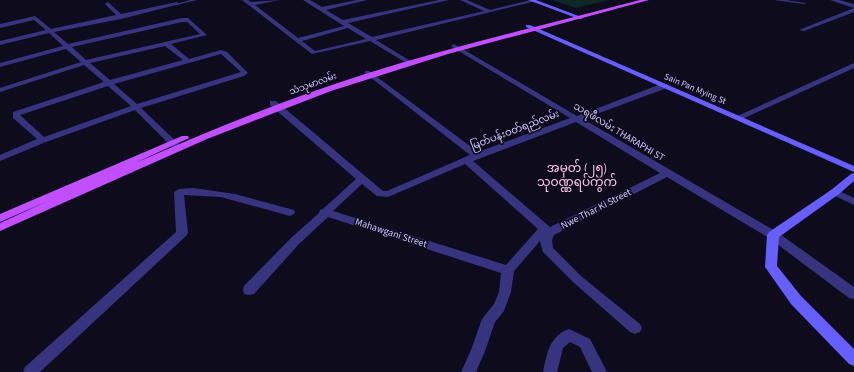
<svg xmlns="http://www.w3.org/2000/svg" width="854" height="372" viewBox="0 0 854 372" font-family="'Source Sans 3','Noto Sans Myanmar',sans-serif">
  <style>
    .green { fill: #0e2727 }
    .lines { fill: none; stroke-linecap: round; stroke-linejoin: round }
    .lane { fill: #38337f; fill-rule: evenodd }
    .street { fill: #38337f; fill-rule: evenodd }
    .secondary { fill: #665eff; fill-rule: evenodd }
    .primary { fill: #c14eff; fill-rule: evenodd }
    .labels { text-anchor: middle; dominant-baseline: central; stroke-width: 3.5; stroke-linejoin: round; paint-order: stroke }
    .far-street-label { font-size: 9px; fill: #cfc7ff; stroke: #0e0b1d }
    .street-label { font-size: 10px; fill: #cfc7ff; stroke: #0e0b1d }
    .quarter-label { font-size: 12px; fill: #ffc9ea; stroke: #0e0b1d }
  </style>
  <rect width="100%" height="100%" fill="#0e0b1d"/>
  <path class="green" d="M552 0H609L576 8Z"/>
  <g class="lines">
    <path class="lane" d="M190 0H197L177 5 175 4Z
      M774 0H786L806 3 804 4Z"/>
    <path class="street" d="M242 0H248L251 2 280 0 255 5 298 38 344 26 303 0H310L322 7 357 0H367L326 10 343 20 439 0H449L348 23 372 37 484 11 460 0H467L490 10 531 0 536 1 376 40 412 62 413 63 410 65 370 41 312 54ZM348 28 366 39 315 51 302 41Z
      M830 0H839L854 4V8Z
      M108 2 121 14 177 2 180 4 121 19 54 32 68 44 182 18H188L207 35 171 44 189 59 221 50 227 52 248 73 244 76 141 108 181 146 182 148 181 150H175L135 110 46 142 0 161V155L37 139 13 118V112L104 82 84 65 0 92V88L81 62 66 49 0 67V63L63 46 49 33 0 45V41L46 30 34 20 0 28V24L35 16 51 29 116 15 105 4ZM182 22H187L200 34 86 60 72 47ZM165 46 183 60 110 80 90 63ZM221 54 241 72 137 104 114 84ZM108 86 131 106 44 137 20 115Z
      M854 8V12L804 31 799 30Z
      M454 44 577 116 661 84H667V88L583 119 777 232 854 287V299L849 298 769 238 667 177 554 235 552 240 553 248 581 276 640 324 642 328 640 332 635 334 630 332 573 282 543 252 540 241 514 271 511 292 504 311 495 322 485 351 476 372H461L471 350 482 319 494 304 499 292 501 273 328 217 299 244 254 294 249 295 244 294 243 290 244 286 291 238 319 213 320 210 323 209 356 179 270 105V101H276L383 191H387L470 155 365 73V71H369L478 152 570 118 452 47 451 46ZM576 122 660 173 550 227 473 161ZM465 164 538 229 506 265 333 211 362 184 377 196 388 197Z
      M854 63V68L740 120H737L733 118Z
      M193 188 235 194 294 210 295 212 294 214 290 216 221 197 184 195 188 233 186 236 40 372H23L25 367 176 232 174 192 179 189Z
      M835 189 854 198V205L831 194 830 192Z
      M569 329 590 339 607 372H592L580 347 570 342 563 348 557 372H543C547 354 549 336 569 329Z"/>
    <path class="secondary" d="M528 0H536L584 18 579 19Z
      M526 25H530L854 166V172L526 27Z
      M854 173V181L839 194 779 237 777 266 801 296 854 349V366L849 364 791 304 765 267 767 235 769 232 831 190 851 174Z"/>
    <path class="primary" d="M640 0H649L448 54 331 91 207 139 0 231V223L48 201 0 222V214L182 136H188L189 138 133 164C209 131 286 99 365 74 455 46 548 24 640 0Z"/>
  </g>
  <g class="labels">
    <g class="far-street-label">
      <text transform="translate(313 84) rotate(-20)">သံသုမာလမ်း</text>
      <text transform="translate(695 89) rotate(23)">Sain Pan Mying St</text>
    </g>
    <g class="street-label">
      <text transform="translate(515 130) rotate(-21)">မြတ်ပန်းဝတ်ရည်လမ်း</text>
      <text transform="translate(619 132) rotate(31)">သရဖီလမ်း THARAPHI ST</text>
      <text transform="translate(596 209) rotate(-27)">Nwe Thar Ki Street</text>
      <text transform="translate(391 233) rotate(18)">Mahawgani Street</text>
    </g>
    <g class="quarter-label">
      <text x="577" y="168">အမှတ် (၂၅)<tspan x="577" dy="14">သုဝဏ္ဏရပ်ကွက်</tspan></text>
    </g>
  </g>
</svg>
